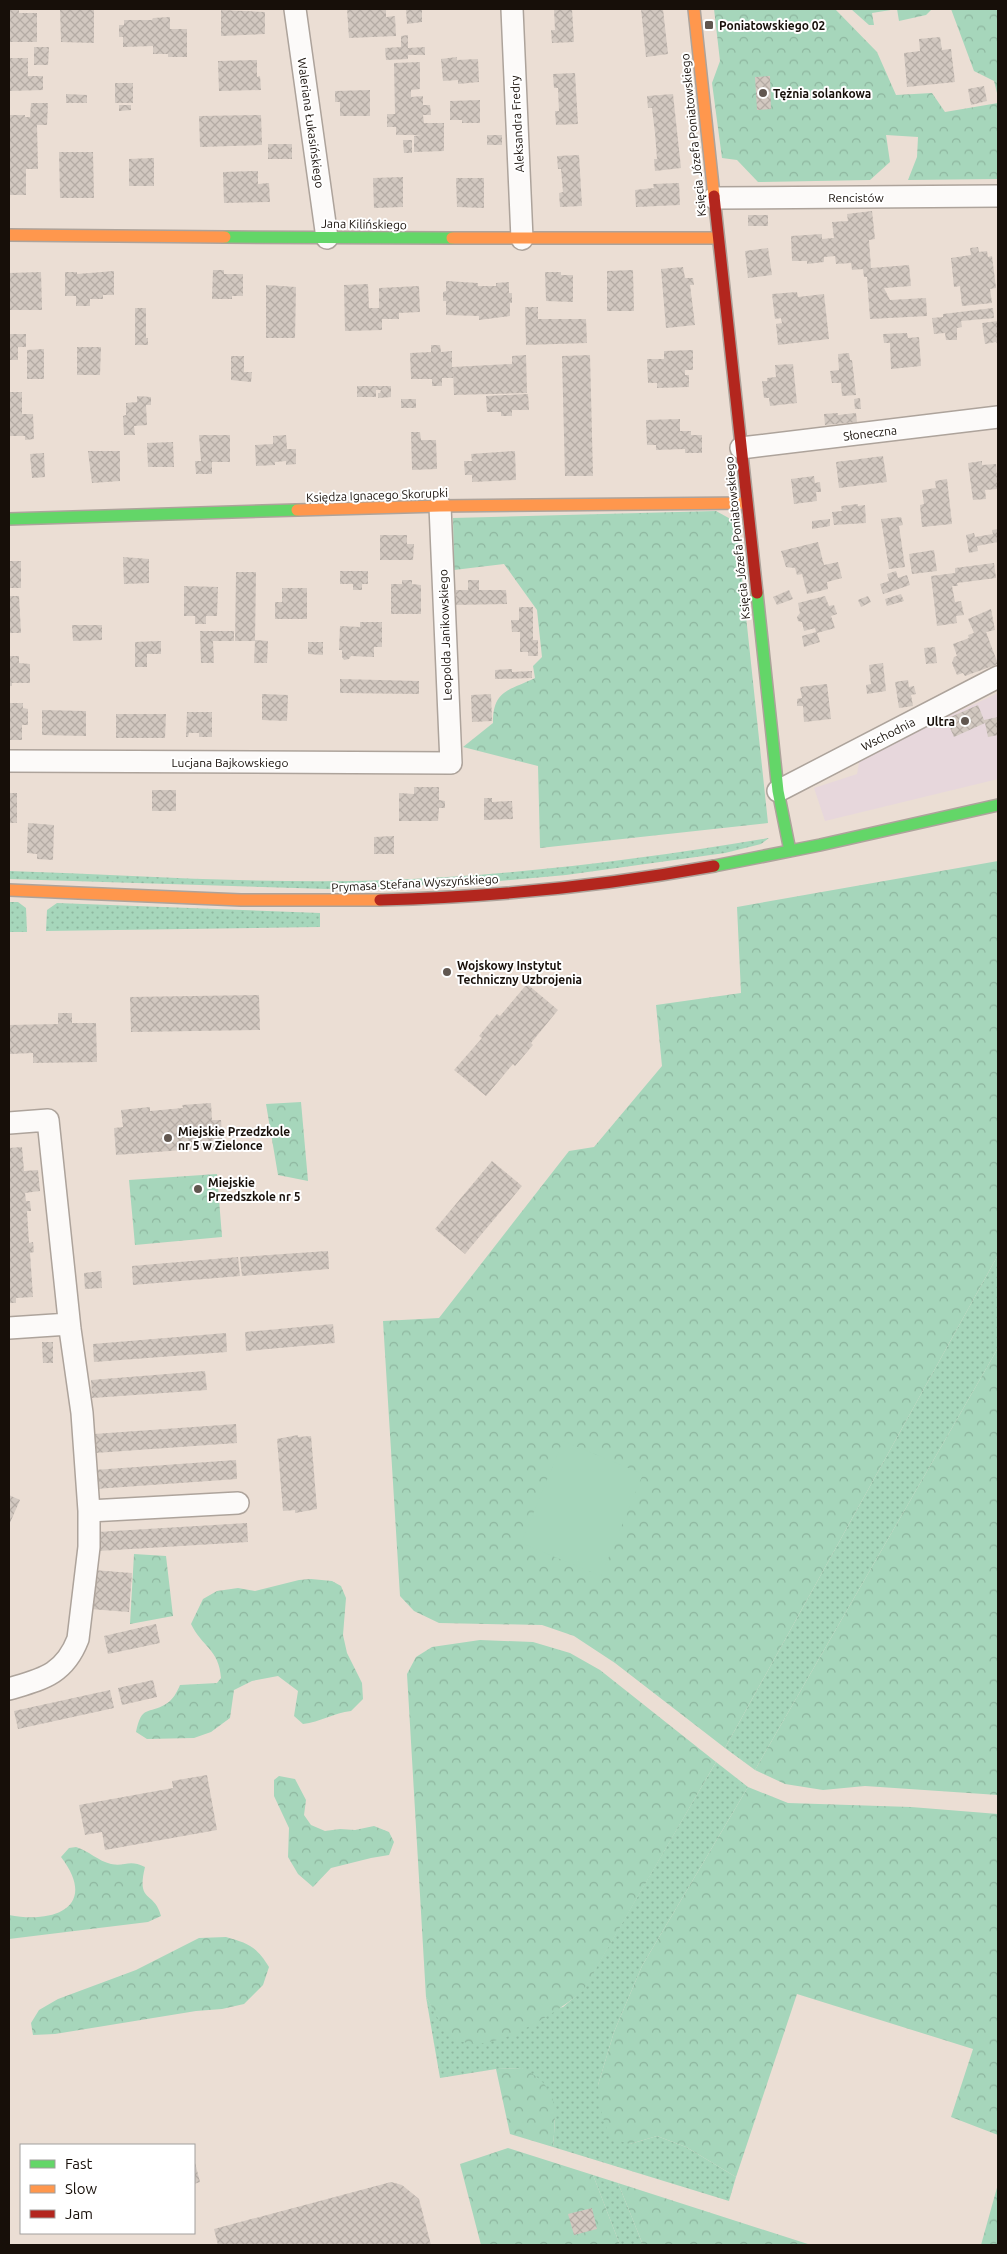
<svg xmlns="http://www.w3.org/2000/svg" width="1007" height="2254" viewBox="0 0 1007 2254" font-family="Ubuntu,sans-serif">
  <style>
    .commercial { fill: #e7d7dc }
    .grass { fill: url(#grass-dots) }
    .forest { fill: url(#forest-crowns) }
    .garden { fill: #a6d6bb }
    .building { fill: url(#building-cross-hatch) }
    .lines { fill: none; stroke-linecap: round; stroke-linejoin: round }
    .street-casing { stroke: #ada39b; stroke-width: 24 }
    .fast-casing { stroke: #ada39b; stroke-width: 14 }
    .slow-casing { stroke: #ada39b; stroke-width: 14 }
    .jam-casing { stroke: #ada39b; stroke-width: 14 }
    .street { stroke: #fcfaf9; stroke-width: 21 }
    .fast { stroke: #63d668; stroke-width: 11 }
    .slow { stroke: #ff974d; stroke-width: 11 }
    .jam { stroke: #b3261e; stroke-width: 11 }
    .poi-dot { fill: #615750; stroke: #fff; stroke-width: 2 }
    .labels { text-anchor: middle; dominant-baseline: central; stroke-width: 4; stroke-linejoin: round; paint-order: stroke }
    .poi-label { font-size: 12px; font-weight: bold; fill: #170f09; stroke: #fff; text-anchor: start }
    .street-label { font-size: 12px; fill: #170f09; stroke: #fff }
  </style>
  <defs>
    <pattern id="grass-dots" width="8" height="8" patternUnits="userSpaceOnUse" patternTransform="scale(1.25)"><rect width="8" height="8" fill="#a6d6bb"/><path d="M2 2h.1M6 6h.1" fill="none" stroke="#8eb69f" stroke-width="1.8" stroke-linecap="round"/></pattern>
    <pattern id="forest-crowns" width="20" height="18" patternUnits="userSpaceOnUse" patternTransform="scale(1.25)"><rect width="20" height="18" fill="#a6d6bb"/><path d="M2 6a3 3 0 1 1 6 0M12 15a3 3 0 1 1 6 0" fill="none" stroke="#8eb69f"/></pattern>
    <pattern id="building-cross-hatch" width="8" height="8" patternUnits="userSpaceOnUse" patternTransform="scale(1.25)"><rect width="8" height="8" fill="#d2c8c0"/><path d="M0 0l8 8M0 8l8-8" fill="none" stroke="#b4aba4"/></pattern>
  </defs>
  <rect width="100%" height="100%" fill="#ebded4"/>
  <path class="commercial" d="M998 693V779L825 821 814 788 857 774 860 758Z"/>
  <path class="grass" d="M769 838 761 844 725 853 566 875 478 883 328 889 9 879V871C136 875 264 885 392 880 519 875 644 859 769 838Z
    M9 902H18L26 908 27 932H9Z
    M57 903 320 913V927L46 931 47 910Z
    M998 1255V1348L755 1770 725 1748Z
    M716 1762 748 1787 642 1966 614 2032 598 2085 630 2144 657 2136 686 2147 736 2177 729 2201 553 2147 555 2120 522 2068 496 2069 440 2078 426 1997 449 2033 563 2007 583 1990Z
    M593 2175 618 2183 643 2245H620Z"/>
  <path class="forest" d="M714 9H835L877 52 896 95 932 93 945 112 998 103V179L908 180 917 157 918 137 886 135 890 162 870 180 758 182 737 160 722 158 712 83 720 61Z
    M851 9H932L926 15 899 21 897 9 872 13 874 25H869Z
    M951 9H998V97L994 81 974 71Z
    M716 511 736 522 768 823 540 848 538 766 463 747 493 723C493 690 508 691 535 678L533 666 542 657 537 610 504 564 454 570 453 518Z
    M998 861V1255L725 1748 615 1663 574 1636 542 1625 439 1623 414 1611 400 1596 383 1321 439 1318 569 1151 594 1147 662 1066 656 1005 741 993 737 907Z
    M301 1102 308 1181 278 1175 266 1104Z
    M217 1174 222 1237 135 1245 129 1180Z
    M998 1348V1795L865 1786 823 1790 785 1784 755 1770Z
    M134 1554 166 1556 173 1616 130 1624Z
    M311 1579 332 1581 341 1586 346 1598 343 1635 347 1653 362 1683 363 1699 351 1711C334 1713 320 1722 303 1724L294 1716 298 1691 278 1676 252 1681 234 1690 230 1718 211 1732 194 1738 147 1739 136 1732C142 1704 148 1715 166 1704 173 1700 177 1692 180 1685L217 1683 221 1678C219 1649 202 1647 191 1624L203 1599 217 1591 238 1588 255 1591 299 1580Z
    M480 1640 533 1642 570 1653 600 1670 716 1762 583 1991C557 2012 479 2066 448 2033 439 2023 433 2008 426 1997L407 1674 416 1657 432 1647Z
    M279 1776 295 1779 306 1800 304 1815 311 1825 325 1831 340 1829 355 1830 374 1826 389 1832 394 1842 389 1855 371 1858 331 1868 313 1887 298 1874 288 1857 289 1828 274 1796V1780Z
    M748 1787 788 1803 911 1807 998 1814V2135L951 2117 973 2049 797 1994 736 2177 686 2147 657 2136 630 2144 610 2138 602 2115 598 2085 614 2032 642 1966Z
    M76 1847C89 1851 98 1861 111 1864 125 1867 129 1859 145 1867 136 1904 154 1890 161 1916L148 1922 9 1939V1915C54 1924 99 1907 61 1857L69 1848Z
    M226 1937C248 1943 257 1947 269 1967L263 1985 244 2004 222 2009 196 2011 55 2034 33 2035 31 2023 39 2010 58 1999 136 1970 199 1938Z
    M522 2068C560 2087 556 2109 553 2147L510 2134 496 2069Z
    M508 2148 593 2175 620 2245H481L460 2164Z
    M618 2183 811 2245H643Z
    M998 2184V2245H981Z"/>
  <path class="garden" d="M563 1441 643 1474 601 1576 521 1543Z"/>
  <path class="building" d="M9 9H19V13H37V42H9Z
    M60 9H94V43L61 42Z
    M347 9H386V17L395 16 396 36 349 38Z
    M406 9H422V22L407 24Z
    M554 9H572L574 42 552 43 551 30H555Z
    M641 9H663L668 54 646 57Z
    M221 10 265 12V34L221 36Z
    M170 17V29H187V57H168V54H153V46L123 47V37H119V25H124V20H152L153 18Z
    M408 35V48L425 47V55H408V59L386 60 385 48 401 47V36Z
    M940 37 942 50 951 49 955 82 907 87 904 53 920 51 919 39Z
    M34 47H49L48 65H34Z
    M457 57V60L478 59 479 82 458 84V80L443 81 441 59Z
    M9 58H28V76H43V90L9 91Z
    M257 60V77L260 76 261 90 219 91 218 61Z
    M420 62V89L411 90V97L423 96V105H430L431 115H423L424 123H444V151L414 152V136L421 135H396V127H387V114H395L394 63Z
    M575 73 578 124 556 125 555 111H559L558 88H554L553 74Z
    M770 76 771 109 757 110 755 77Z
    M115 83H133V103H115Z
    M984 86 987 101 971 105 968 89Z
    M370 90V116H340V102H335V91Z
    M66 94 87 95V103H66Z
    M673 94 681 168 655 171 654 159H657L655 133 652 108H648L647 96Z
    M480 100V123H462V120H450V101Z
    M31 103H48L47 125H37L38 169H26V195H9V115H25V117H30Z
    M119 105H131V110L119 111Z
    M261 115 262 145 200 147 199 116Z
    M487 135H502V145H487Z
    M403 140H412V153H404Z
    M268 144H292V159H268Z
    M59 152H93L94 198H60Z
    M579 155 582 206 560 207 559 193 563 192 561 169H558L557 156Z
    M154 158V186H129V159Z
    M258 171V184L269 183 270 202 224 203 223 172Z
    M403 177V207L374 208 373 178Z
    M456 178H484V208L457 207Z
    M679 183 680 205 636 207 635 190 654 188 653 184Z
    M872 211 875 239 869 240 871 268 909 265 911 286 884 288 890 300 926 298 927 316 870 319 867 277H864L863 269 852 270 851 263 836 264 835 256 824 257V262L807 264V261H792L791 236 822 234V239L834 238 832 222 848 221 847 214Z
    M748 215H768V226H748Z
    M978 247 979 252 987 251 988 257 992 256 996 288 990 289 992 303 962 306 960 286 954 287 951 258 971 255 970 248Z
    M768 248 772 275 748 278 745 251Z
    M683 267 685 278H693L694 285H690L695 325 666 328 661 269Z
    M213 270H224V274H243V296H232V299H212Z
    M633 270 634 311H607V271Z
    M114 271V295H103V299H90V306H76V296H65V272H77V274Z
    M41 272 42 310H9V273Z
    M545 272H561V275H573V302L546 301Z
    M446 281 478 283V286H496V283L509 282V293H512V303H510V316L479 320V316L446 315V301H443V292L446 291Z
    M368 284 369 308H379V288L419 286 420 312 399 313V319H382V330L345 331 344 285Z
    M266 285 296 287 295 338H266Z
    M797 292 798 297 824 294 829 339 778 345 776 324 782 323 781 318 775 319 772 294Z
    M525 307H538V319H586L587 343 526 345Z
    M135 308H146V338H148V345H135Z
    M993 308 994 318 961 321 962 327 957 328V340H946L945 333 934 334 932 318 943 317V314Z
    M998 321V345L996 342 985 344 982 323Z
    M907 333 908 338 919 337 921 366 891 369 890 343H884L883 334Z
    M9 334H26V347H18V360H9Z
    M431 345H440L441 352 452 351V367L512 364V356L526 355 527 393 454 395 453 370V378H442V386H432V379H411L410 353 431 352Z
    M77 347H101L100 375H77Z
    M44 349V379H27V350Z
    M693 350V370H685V375H689V387L657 388V383H648L647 359H664V351Z
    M849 353 850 360H852L856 395 842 396 841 383H832L830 371 839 370 838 354Z
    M590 355 593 476H565L562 356Z
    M231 356H244V372H252L251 382 231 380Z
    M793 364 797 403 770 406 769 398H764L762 381H767V378L776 377 775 365Z
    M357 386H391V397L378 398V393H380L381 390H376V397H357Z
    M9 392H22V414H33L34 439 25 440V436H9Z
    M528 394 529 410H512V416H501V412H487L486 396Z
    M137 396 151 397V405H146L147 425 134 426 135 435H124L123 416 126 415V403L137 402Z
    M860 398 861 409H855L854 399Z
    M401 399H416V408H401Z
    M838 413V415L856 413 857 422 825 425 824 414Z
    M680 419V431H691V435H702V453H685V449L656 450V445H647L646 420Z
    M411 432H420L421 440H436L437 469 412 470Z
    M199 435H230V462H212V474H196L195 461H201Z
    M286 435 287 449H296V464L286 465V461L275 462V465L256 466 255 445 273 444V436Z
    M173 442 174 467H148L147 443Z
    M88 451H120V481L92 483Z
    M515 451 516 480 472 482V475H465L464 461H472L471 454Z
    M44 453 45 477 32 478 30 454Z
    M883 456 887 482 839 488 836 462Z
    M982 461V465L996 464 998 489 985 490 986 499 973 500 968 463Z
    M814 476 815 483 820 482 821 492H816L817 501 794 504 791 479Z
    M947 479 952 524 922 527 920 505 924 504 922 490 936 488 935 481Z
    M858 504V506L865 505 866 523 834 525 832 512 842 511 841 506Z
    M901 517 903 525 899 526 905 567 889 569 881 519Z
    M830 519V526L812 529V521Z
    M998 529V542L977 546 978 551 969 553 966 535 974 533 975 537 993 534 992 530Z
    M380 535H407V544H414L413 560H380Z
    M818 542 824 565 838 562 842 578 827 582 828 589 807 594 802 574 797 575 795 568 786 567 781 551Z
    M934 550 937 571 912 574 909 554Z
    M123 557 149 559V583L124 584Z
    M9 561H21V588H9Z
    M994 563 996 578 957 583 958 586H952L955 602 961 601 964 615 956 616 957 623 937 626 931 576 955 573V568Z
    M340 571H368V584H362V590H353V584H340Z
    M896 571 898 578 907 575 910 585 883 594 880 584 889 581 887 574Z
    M236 572H256L255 640 268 641 267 663H254L255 641H235Z
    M402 580H412V584L421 585V614H391V584H402Z
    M468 580H479V590H506L507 604 456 605V590H468Z
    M184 586 218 587 217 616H206V624H195V616H184Z
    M282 588H307V619H275V602H282Z
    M789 590 793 599 777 605 773 597Z
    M901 594 904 601 887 606 885 599Z
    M9 596H19L21 633H9Z
    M825 596 829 606 834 605 837 614 831 616 835 628 817 633 820 642 804 647 802 636 816 632 815 628 804 631 802 622 798 621 797 617 800 613 798 603Z
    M868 596 871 602 861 607 858 600Z
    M519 607H533V640H538V656H528V652H520V632H512L511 620H519Z
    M991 609 995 630 986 632 998 664 965 676 963 673 957 675 952 663 954 657 957 656 953 644 969 638 968 635 974 633 968 619Z
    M360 622H382V647H374V657L351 656 349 659 344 660 342 657V650H339L340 626 360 627Z
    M72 625H102V640L73 641Z
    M200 631H234V641H213L214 663H201Z
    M161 641V654H147V667H135V642Z
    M308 642H323V655L308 654Z
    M935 647 937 663 926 664 924 648Z
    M9 656H19V663L30 664V683H12V686H9Z
    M883 663 886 691 867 694 866 685 871 684 869 665Z
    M512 669V672L532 671V678L495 679V670Z
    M340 679 419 681V694L340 693Z
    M908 680 909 687 914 686 916 694 911 695 913 706 899 708 895 682Z
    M827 684 831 719 804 722 803 706H797V699L802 698 800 687Z
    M262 694 288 695 287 721 262 720Z
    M491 694 492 721 472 722 471 695Z
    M9 703H23V708L28 709V725H22V740H9Z
    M978 705 984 720 998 717V735L988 737 985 723 954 737 946 719Z
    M42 710 86 711V736L42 735Z
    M187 712H212V737H199V733H189L188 737H186Z
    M116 714H166L165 738H116Z
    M414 787H439V800L445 801V808H439L438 821H399V793L414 794Z
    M152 790H176V811H152Z
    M9 793H17V823H9Z
    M484 798H492V802L512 801 513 819 484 820Z
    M28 823 54 825 53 860 37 859V854L27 853Z
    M394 836V854H374V837Z
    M527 984 558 1010 531 1043 533 1045 515 1066 513 1064 486 1096 454 1070 482 1038 479 1036 497 1014 500 1016Z
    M259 995 260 1030 131 1032 130 997Z
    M58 1013H72V1023H96L97 1062 33 1063V1053L9 1054V1025L58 1024Z
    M211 1103 212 1120H221L223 1147 116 1155 114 1128 123 1127 121 1110 150 1107V1111L183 1108 182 1105Z
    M22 1147 24 1171 38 1170 40 1191 25 1193 26 1201H30L31 1211H27L29 1243 33 1242 34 1252 30 1253 33 1297 16 1298V1303H9V1148Z
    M492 1161 522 1186 465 1254 435 1229Z
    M328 1251 329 1269 242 1276 240 1257Z
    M238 1257 240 1276 133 1285 132 1266Z
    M101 1271 102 1288 85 1289 84 1273Z
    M333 1324 335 1343 246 1351 245 1332Z
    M226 1333 227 1352 94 1362 93 1344Z
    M42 1342H53V1363H43Z
    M205 1371 207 1390 92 1398 91 1380Z
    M236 1424 237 1443 95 1453 94 1434Z
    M298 1435V1437L311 1436 317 1509 295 1513V1510L283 1511 277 1439Z
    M236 1460 237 1479 95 1489 94 1470Z
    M9 1495 20 1500 9 1525Z
    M247 1523 248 1542 98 1551 97 1532Z
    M93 1570 132 1573 129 1612 90 1609Z
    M156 1624 160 1643 108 1654 104 1636Z
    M153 1680 157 1697 122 1705 118 1688Z
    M110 1690 114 1708 18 1729 14 1711Z
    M207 1775 217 1830 105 1850 102 1832 85 1835 79 1805 173 1788 172 1781Z
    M194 2159 200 2182 194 2184Z
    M391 2182 402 2185 419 2199 431 2245H218L214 2229Z
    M592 2208 597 2229 574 2235 568 2214Z"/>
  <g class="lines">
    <defs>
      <path id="street" d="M295 9 327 238
        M512 9 522 239
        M714 198 998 196
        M741 448 998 417
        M9 761 451 763 440 506
        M778 791 998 677
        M9 1123 48 1120 70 1329 82 1413 89 1511V1547L78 1639C64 1675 42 1679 9 1689
        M9 1328 69 1324
        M89 1511 238 1503"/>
      <path id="fast" d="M225 237 452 238
        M9 519 297 510
        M757 593 778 791 790 851
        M714 866 820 845 998 805"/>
      <path id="slow" d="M694 9 714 196
        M9 235 225 237
        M452 238H718
        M297 510 440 506 747 503
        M9 890 241 900H380"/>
      <path id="jam" d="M714 196 757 593
        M380 900C492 897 604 886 714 866"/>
    </defs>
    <use href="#street" class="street-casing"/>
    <use href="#fast" class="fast-casing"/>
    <use href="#slow" class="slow-casing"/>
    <use href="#jam" class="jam-casing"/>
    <use href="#street" class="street"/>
    <use href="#fast" class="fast"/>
    <use href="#slow" class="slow"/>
    <use href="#jam" class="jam"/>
  </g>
  <g class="poi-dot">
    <rect x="704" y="20" width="10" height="10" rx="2.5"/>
    <circle cx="763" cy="93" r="5"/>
    <circle cx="965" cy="721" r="5"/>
    <circle cx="447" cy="972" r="5"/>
    <circle cx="168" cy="1138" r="5"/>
    <circle cx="198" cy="1189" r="5"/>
  </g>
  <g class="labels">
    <g class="poi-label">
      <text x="719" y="25">Poniatowskiego 02</text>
      <text x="773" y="93">Tężnia solankowa</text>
      <text x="955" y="721" text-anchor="end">Ultra</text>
      <text x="457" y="965">Wojskowy Instytut<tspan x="457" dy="14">Techniczny Uzbrojenia</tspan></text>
      <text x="178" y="1131">Miejskie Przedzkole<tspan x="178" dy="14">nr 5 w Zielonce</tspan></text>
      <text x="208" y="1182">Miejskie<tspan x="208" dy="14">Przedszkole nr 5</tspan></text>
    </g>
    <g class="street-label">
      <text transform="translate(311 123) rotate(82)">Waleriana Łukasińskiego</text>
      <text transform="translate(517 124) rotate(-93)">Aleksandra Fredry</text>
      <text transform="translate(693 135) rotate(-96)">Księcia Józefa Poniatowskiego</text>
      <text x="856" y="197">Rencistów</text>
      <text transform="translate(364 224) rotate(1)">Jana Kilińskiego</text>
      <text transform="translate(870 433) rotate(-7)">Słoneczna</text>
      <text transform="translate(377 495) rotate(-2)">Księdza Ignacego Skorupki</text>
      <text transform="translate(737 538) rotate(-96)">Księcia Józefa Poniatowskiego</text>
      <text transform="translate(445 635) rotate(-92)">Leopolda Janikowskiego</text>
      <text transform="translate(888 734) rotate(-27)">Wschodnia</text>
      <text x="230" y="762">Lucjana Bajkowskiego</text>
      <text transform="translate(415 883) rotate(-3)">Prymasa Stefana Wyszyńskiego</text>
    </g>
  </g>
  <rect width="1007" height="2254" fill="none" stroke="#170f09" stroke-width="20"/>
  <rect x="20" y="2144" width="175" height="90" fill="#ffffff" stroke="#a29f9d"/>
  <rect x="30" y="2160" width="25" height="8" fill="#63d668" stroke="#a29f9d"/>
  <text x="65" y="2169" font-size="15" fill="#170f09">Fast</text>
  <rect x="30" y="2185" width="25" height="8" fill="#ff974d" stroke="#a29f9d"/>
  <text x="65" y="2194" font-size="15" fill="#170f09">Slow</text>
  <rect x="30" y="2210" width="25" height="8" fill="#b3261e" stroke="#a29f9d"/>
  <text x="65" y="2219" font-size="15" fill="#170f09">Jam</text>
</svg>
